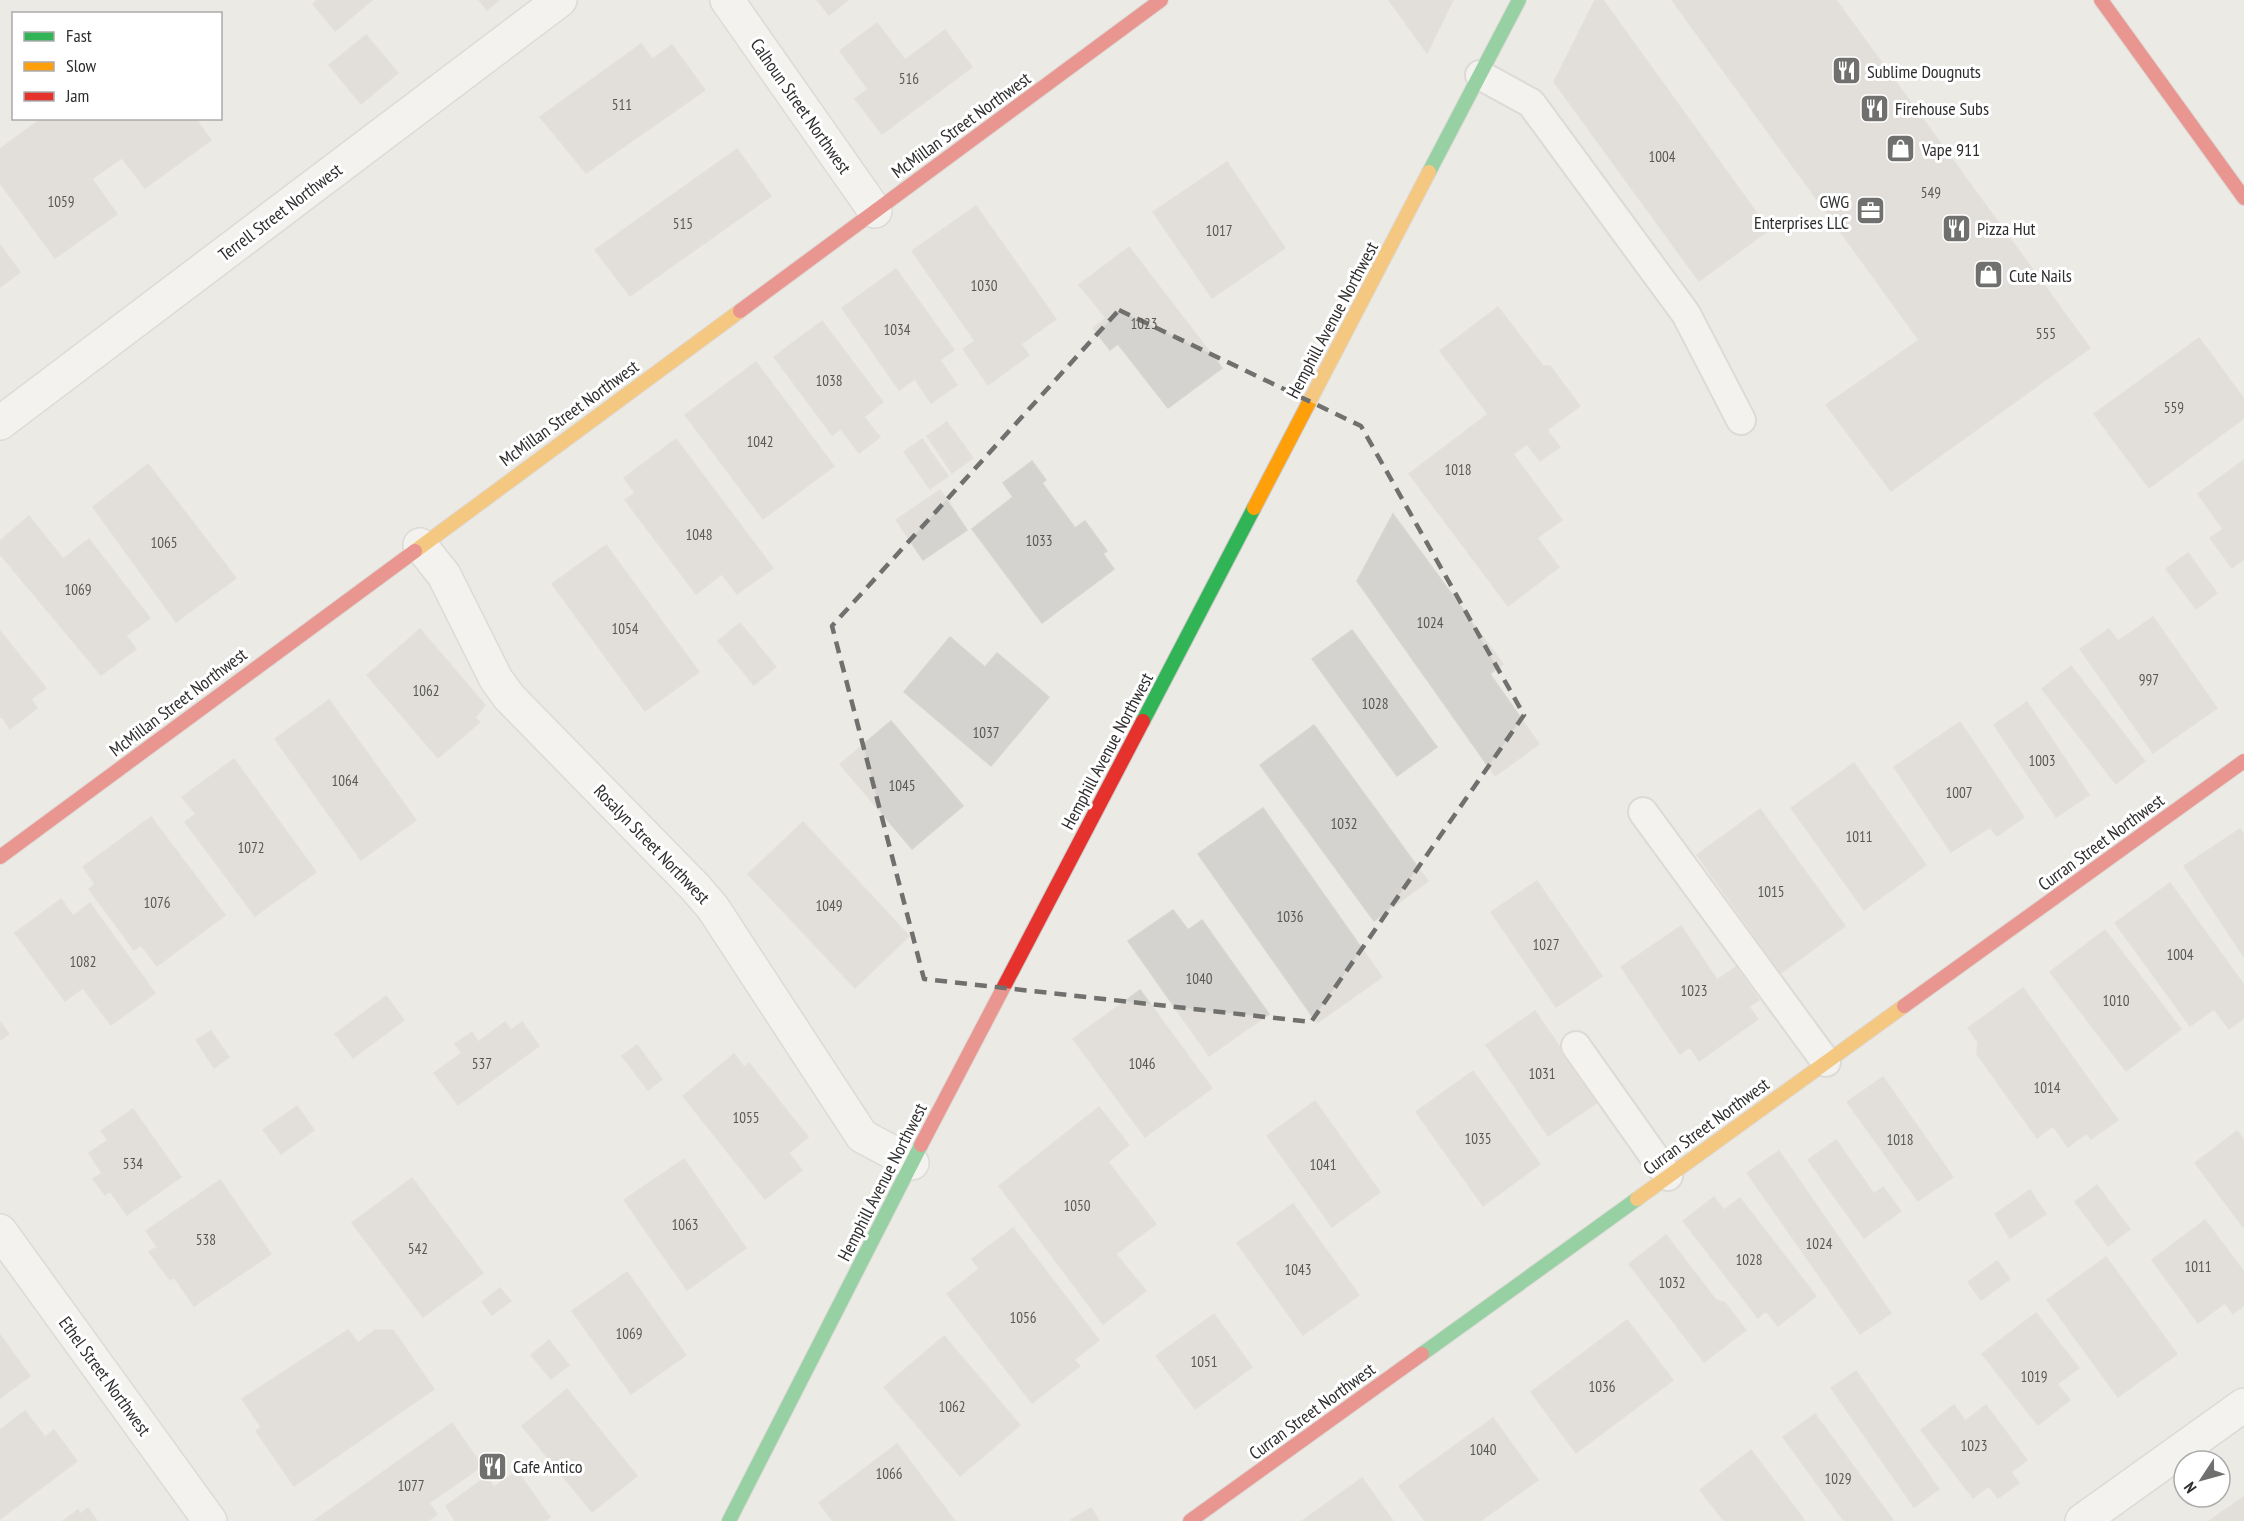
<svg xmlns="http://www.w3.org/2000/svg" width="2244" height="1521" viewBox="0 0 2244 1521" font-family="'PT Sans Narrow',sans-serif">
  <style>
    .building { fill: #d5d3cf; stroke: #d7d5d0; stroke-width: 1.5 }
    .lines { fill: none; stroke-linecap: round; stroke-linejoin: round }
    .lane-casing { stroke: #c9c8c9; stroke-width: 32 }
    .street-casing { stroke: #c9c8c9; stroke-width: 36 }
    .fast-casing { stroke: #c9c8c9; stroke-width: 16 }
    .slow-casing { stroke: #c9c8c9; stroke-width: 16 }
    .jam-casing { stroke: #c9c8c9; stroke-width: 16 }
    .lane { stroke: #fcfcfb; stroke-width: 28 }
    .street { stroke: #fcfcfb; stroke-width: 33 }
    .fast { stroke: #30b455; stroke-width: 14 }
    .slow { stroke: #ff9f0a; stroke-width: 14 }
    .jam { stroke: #e5322d; stroke-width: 14 }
    .marked { fill: none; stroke: #70706e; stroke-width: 4.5; stroke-dasharray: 12 8; stroke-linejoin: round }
    .labels { text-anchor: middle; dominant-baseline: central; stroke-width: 6; stroke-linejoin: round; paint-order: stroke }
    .number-label { font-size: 15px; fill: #585857 }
    .poi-label { font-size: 18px; fill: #2e2e2e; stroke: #fff; text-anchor: start }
    .street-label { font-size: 18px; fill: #2e2e2e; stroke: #fff }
  </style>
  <rect width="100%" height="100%" fill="#eceae4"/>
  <path class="building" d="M317 0H372L335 31 313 4Z
    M479 0H499L487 10Z
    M817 0H848L829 15Z
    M1389 0H1453L1427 53Z
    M1595 0H1603L1769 230 1699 281 1554 82Z
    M1672 0H1836L2090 348 1891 491 1826 405 1919 340Z
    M877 23 905 60 945 30 972 67 882 134 855 99 868 89 840 51Z
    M366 35 398 73 361 104 329 65Z
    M641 44 652 59 672 45 705 90 586 173 540 117Z
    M42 118H195L211 140 145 188 122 158 92 179 117 214 55 258 0 183V149Z
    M737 149 771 196 630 296 595 250Z
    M1227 162 1285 248 1212 298 1153 212Z
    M976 206 1056 319 1021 344 1029 355 988 385 963 349 975 341 912 251Z
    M0 245 20 272 0 287Z
    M1129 247 1222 368 1168 408 1118 344 1110 350 1093 328 1106 318 1079 285Z
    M896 269 954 350 940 360 957 385 931 403 915 379 899 390 842 308Z
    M1498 307 1543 366H1550L1580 406 1547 430 1560 447 1540 461 1527 444 1513 454 1562 520 1537 538 1559 567 1508 606 1409 474 1488 414 1440 351Z
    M822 321 883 402 864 417 880 437 859 453 841 429 832 435 774 357Z
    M2199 338 2244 399V418L2149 488 2094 414Z
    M756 362 834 466 763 519 685 415Z
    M947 422 973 458 952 473 927 436Z
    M676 439 773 568 737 594 722 574 696 594 625 500 635 493 624 478Z
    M922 439 948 476 930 489 904 452Z
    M2244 460V559L2232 568 2210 538 2223 529 2198 494Z
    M1032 461 1046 480 1042 483 1075 528 1085 521 1107 551 1103 554 1114 569 1042 623 972 529 1013 497 1003 483Z
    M148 464 236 578 176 622 93 507Z
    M940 490 967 530 923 560 896 520Z
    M1393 514 1503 664 1490 674 1539 744 1495 776 1357 581Z
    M29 516 63 559 89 539 150 618 126 636 136 649 101 675 0 554V541Z
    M606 545 699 672 645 711 552 584Z
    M2188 553 2217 593 2196 609 2166 569Z
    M2153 617 2217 708 2153 753 2080 649 2109 629 2118 641Z
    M740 623 776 667 754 685 718 641Z
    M420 629 485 705 475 718 480 722 438 758 367 675Z
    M1352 630 1437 747 1397 776 1312 659Z
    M0 631 46 688 31 699 37 708 10 729 2 717 0 718Z
    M950 637 985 667 997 653 1049 697 991 766 904 692Z
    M2071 666 2145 761 2116 784 2042 689Z
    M329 700 416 820 361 860 275 739Z
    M2027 702 2089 795 2056 817 1994 725Z
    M891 721 963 806 912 849 840 764Z
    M1960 722 2024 817 1997 836 1990 827 1951 852 1894 767Z
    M1314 725 1428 881 1374 921 1260 765Z
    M234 759 316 872 255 916 185 822 196 814 182 797Z
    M1854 763 1926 865 1864 910 1791 808Z
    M1263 808 1382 977 1317 1023 1198 854Z
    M1760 809 1845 926 1781 973 1697 855Z
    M151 817 225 915 157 966 141 945 134 950 89 889 95 884 83 867Z
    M803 822 909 936 855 988 748 874Z
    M2240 829 2244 835V957L2184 866Z
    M1537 881 1602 976 1556 1007 1491 912Z
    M2170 883 2244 985V1018L2229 1029 2214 1009 2190 1026 2115 923Z
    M61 899 73 916 90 903 155 993 111 1025 83 988 65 1001 15 933Z
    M1173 910 1188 930 1202 920 1269 1014 1209 1056 1128 941Z
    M1681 926 1717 980 1736 967 1759 1000 1749 1007 1758 1019 1699 1061 1690 1047 1680 1054 1621 967Z
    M2105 930 2181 1029 2126 1071 2050 972Z
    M2023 988 2118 1120 2091 1139 2087 1133 2068 1147 2053 1126 2037 1138 1977 1054 1978 1042 1968 1028Z
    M1140 990 1212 1088 1145 1137 1073 1039Z
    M386 996 404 1020 353 1058 335 1034Z
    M1535 1011 1598 1102 1548 1136 1486 1045Z
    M0 1022 9 1034 0 1040Z
    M505 1022 511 1030 522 1022 539 1046 458 1105 434 1073 462 1053 455 1044 472 1032 478 1042Z
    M211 1031 229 1057 214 1068 196 1040Z
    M637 1045 662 1079 648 1090 622 1056Z
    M734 1054 744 1067 749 1063 808 1137 789 1153 802 1170 765 1199 683 1096Z
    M1473 1071 1540 1164 1483 1206 1416 1112Z
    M1883 1077 1953 1177 1918 1201 1847 1102Z
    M1315 1101 1380 1192 1332 1227 1267 1136Z
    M297 1106 314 1130 281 1154 263 1130Z
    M1099 1107 1129 1145 1108 1162 1156 1224 1116 1254 1146 1291 1103 1324 999 1186Z
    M133 1109 181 1177 127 1215 110 1191 105 1195 93 1179 102 1173 89 1153 108 1140 101 1131Z
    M2237 1131 2244 1140V1228L2195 1163Z
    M1836 1140 1874 1194 1883 1187 1901 1211 1864 1238 1808 1160Z
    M1779 1151 1891 1313 1860 1334 1747 1173Z
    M684 1159 746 1248 687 1290 624 1200Z
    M412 1178 483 1273 423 1317 352 1223Z
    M220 1180 271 1254 194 1306 174 1277 170 1280 149 1252 157 1247 146 1231Z
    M2097 1185 2130 1229 2108 1246 2075 1202Z
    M2030 1190 2046 1214 2010 1238 1995 1214Z
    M1714 1197 1724 1210 1740 1198 1816 1296 1778 1326 1766 1311 1758 1318 1683 1221Z
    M1293 1204 1359 1295 1303 1335 1237 1243Z
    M2205 1220 2244 1272V1305L2233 1314 2225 1303 2198 1323 2152 1260Z
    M1013 1228 1099 1340 1074 1360 1080 1366 1032 1403 947 1294 979 1269 972 1259Z
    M1666 1235 1716 1300 1725 1303 1746 1330 1704 1362 1629 1264Z
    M2106 1257 2177 1354 2118 1397 2047 1300Z
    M1997 1261 2010 1279 1981 1300 1968 1282Z
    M627 1272 686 1355 631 1394 572 1311Z
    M500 1288 511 1301 492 1315 482 1302Z
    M2036 1313 2079 1368 2057 1384 2070 1400 2038 1425 1982 1354Z
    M1214 1314 1252 1367 1195 1409 1156 1356Z
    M1627 1320 1673 1380 1576 1453 1531 1392Z
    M348 1330 358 1343 375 1330H393L434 1389 294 1486 256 1431 261 1427 242 1399Z
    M0 1335 30 1376 0 1398Z
    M944 1336 1020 1425 960 1476 884 1387Z
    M549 1340 569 1365 551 1379 531 1355Z
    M1856 1371 1939 1489 1914 1507 1831 1388Z
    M567 1389 637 1476 592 1512 522 1426Z
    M1954 1405 1965 1421 1986 1405 2027 1460 2011 1472 2019 1483 1998 1498 1989 1486 1973 1498 1921 1430Z
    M25 1411 45 1437 54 1430 77 1461 0 1519V1430Z
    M1815 1414 1893 1520 1891 1521H1844L1783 1437Z
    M1493 1418 1538 1480 1480 1521H1425L1399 1486Z
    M452 1423 482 1466 429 1503 437 1514 428 1521H314Z
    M897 1444 955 1521H833L819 1503Z
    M1751 1450 1805 1521H1724L1700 1490Z
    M517 1471 550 1517 545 1521H455L446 1506 486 1477 494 1487Z
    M1362 1478 1393 1521H1302Z
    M2244 1497V1521H2209Z
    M88 1508 97 1521H63L78 1510 80 1514Z
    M1091 1508 1099 1521H1072L1071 1520Z"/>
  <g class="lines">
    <defs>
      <path id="lane" d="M1480 75 1531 103 1686 314 1741 420
        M1643 812 1826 1062
        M1576 1046 1668 1176"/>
      <path id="street" d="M727 0 875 211
        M0 423 560 0
        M420 545 444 575 496 679 509 697 695 887 713 908 862 1136 912 1163
        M0 1231 210 1521
        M2082 1521 2244 1405"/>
      <path id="fast" d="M1429 172 1519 0
        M1143 721 1254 508
        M1422 1354 1637 1199
        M729 1521 921 1145"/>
      <path id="slow" d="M1254 508 1429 172
        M415 551 740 311
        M1637 1199 1904 1006"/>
      <path id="jam" d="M2101 0 2244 198
        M740 311 1161 0
        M0 857 415 551
        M1904 1006 2244 761
        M921 1145 1143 721
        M1190 1521 1422 1354"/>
    </defs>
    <use href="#lane" class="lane-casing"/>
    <use href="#street" class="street-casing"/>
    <use href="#fast" class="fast-casing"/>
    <use href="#slow" class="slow-casing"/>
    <use href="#jam" class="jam-casing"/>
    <use href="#lane" class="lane"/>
    <use href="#street" class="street"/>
    <use href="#fast" class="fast"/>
    <use href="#slow" class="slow"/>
    <use href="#jam" class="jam"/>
  </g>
  <path d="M0 0H2244V1521H0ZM1119 310 1361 426 1524 715 1311 1022 924 979 832 626Z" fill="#eceae4" fill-opacity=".55" fill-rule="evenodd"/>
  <path class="marked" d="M1119 310 1361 426 1524 715 1311 1022 924 979 832 626Z"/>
  <defs>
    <symbol id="restaurant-square" viewBox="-11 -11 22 22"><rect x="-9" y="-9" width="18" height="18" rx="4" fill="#70706e" stroke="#fff"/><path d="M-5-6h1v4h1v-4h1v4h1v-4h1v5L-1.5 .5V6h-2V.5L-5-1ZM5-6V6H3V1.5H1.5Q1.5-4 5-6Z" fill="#fff"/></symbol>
    <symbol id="shop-square" viewBox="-11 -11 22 22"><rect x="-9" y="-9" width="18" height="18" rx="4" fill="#70706e" stroke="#fff"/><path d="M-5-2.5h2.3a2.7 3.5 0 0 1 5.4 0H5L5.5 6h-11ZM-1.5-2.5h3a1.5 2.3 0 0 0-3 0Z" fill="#fff"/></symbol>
    <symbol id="office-square" viewBox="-11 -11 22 22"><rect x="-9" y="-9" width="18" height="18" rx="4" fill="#70706e" stroke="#fff"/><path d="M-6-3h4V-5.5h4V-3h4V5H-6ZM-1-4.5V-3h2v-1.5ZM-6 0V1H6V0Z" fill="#fff"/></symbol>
  </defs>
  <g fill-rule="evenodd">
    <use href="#restaurant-square" x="1830" y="54" width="33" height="33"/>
    <use href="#restaurant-square" x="1858" y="92" width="33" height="33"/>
    <use href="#shop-square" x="1884" y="132" width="33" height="33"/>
    <use href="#office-square" x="1854" y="194" width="33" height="33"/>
    <use href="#restaurant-square" x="1940" y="212" width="33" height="33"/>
    <use href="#shop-square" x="1972" y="258" width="33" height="33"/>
    <use href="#restaurant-square" x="476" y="1450" width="33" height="33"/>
  </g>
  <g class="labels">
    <g class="number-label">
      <text x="909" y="78">516</text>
      <text x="622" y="104">511</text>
      <text x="1662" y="156">1004</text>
      <text x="1931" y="192">549</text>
      <text x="61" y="201">1059</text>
      <text x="683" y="223">515</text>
      <text x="1219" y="230">1017</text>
      <text x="984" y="285">1030</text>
      <text x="1144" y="323">1023</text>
      <text x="897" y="329">1034</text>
      <text x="2046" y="333">555</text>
      <text x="829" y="380">1038</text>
      <text x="2174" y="407">559</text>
      <text x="760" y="441">1042</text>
      <text x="1458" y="469">1018</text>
      <text x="699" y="534">1048</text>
      <text x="1039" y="540">1033</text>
      <text x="164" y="542">1065</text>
      <text x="78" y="589">1069</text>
      <text x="1430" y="622">1024</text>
      <text x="625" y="628">1054</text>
      <text x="2149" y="679">997</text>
      <text x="426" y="690">1062</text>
      <text x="1375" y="703">1028</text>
      <text x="986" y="732">1037</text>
      <text x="2042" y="760">1003</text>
      <text x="345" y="780">1064</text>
      <text x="902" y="785">1045</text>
      <text x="1959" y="792">1007</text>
      <text x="1344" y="823">1032</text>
      <text x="1859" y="836">1011</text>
      <text x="251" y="847">1072</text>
      <text x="1771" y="891">1015</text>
      <text x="157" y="902">1076</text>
      <text x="829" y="905">1049</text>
      <text x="1290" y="916">1036</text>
      <text x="1546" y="944">1027</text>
      <text x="2180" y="954">1004</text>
      <text x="83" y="961">1082</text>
      <text x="1199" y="978">1040</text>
      <text x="1694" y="990">1023</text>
      <text x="2116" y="1000">1010</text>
      <text x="482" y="1063">537</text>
      <text x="1142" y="1063">1046</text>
      <text x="1542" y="1073">1031</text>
      <text x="2047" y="1087">1014</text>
      <text x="746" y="1117">1055</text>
      <text x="1478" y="1138">1035</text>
      <text x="1900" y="1139">1018</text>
      <text x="133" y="1163">534</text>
      <text x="1323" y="1164">1041</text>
      <text x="1077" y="1205">1050</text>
      <text x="685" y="1224">1063</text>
      <text x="206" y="1239">538</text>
      <text x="1819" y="1243">1024</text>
      <text x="418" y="1248">542</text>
      <text x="1749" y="1259">1028</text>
      <text x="2198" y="1266">1011</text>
      <text x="1298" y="1269">1043</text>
      <text x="1672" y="1282">1032</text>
      <text x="1023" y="1317">1056</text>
      <text x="629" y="1333">1069</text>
      <text x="1204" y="1361">1051</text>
      <text x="2034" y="1376">1019</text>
      <text x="1602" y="1386">1036</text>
      <text x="952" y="1406">1062</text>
      <text x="1974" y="1445">1023</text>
      <text x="1483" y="1449">1040</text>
      <text x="889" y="1473">1066</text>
      <text x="1838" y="1478">1029</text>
      <text x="411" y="1485">1077</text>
    </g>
    <g class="poi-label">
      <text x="1867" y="71">Sublime Dougnuts</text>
      <text x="1895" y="108">Firehouse Subs</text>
      <text x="1922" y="149">Vape 911</text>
      <text x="1849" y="201" text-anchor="end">GWG<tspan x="1849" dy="21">Enterprises LLC</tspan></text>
      <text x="1977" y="228">Pizza Hut</text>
      <text x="2009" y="275">Cute Nails</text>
      <text x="513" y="1466">Cafe Antico</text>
    </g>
    <g class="street-label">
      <text transform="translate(801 106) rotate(55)">Calhoun Street Northwest</text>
      <text transform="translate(961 125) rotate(-36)">McMillan Street Northwest</text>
      <text transform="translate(280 212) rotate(-37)">Terrell Street Northwest</text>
      <text transform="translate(1332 320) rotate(-62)">Hemphill Avenue Northwest</text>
      <text transform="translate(569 413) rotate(-36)">McMillan Street Northwest</text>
      <text transform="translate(178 702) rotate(-37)">McMillan Street Northwest</text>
      <text transform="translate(1107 751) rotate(-62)">Hemphill Avenue Northwest</text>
      <text transform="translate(2101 842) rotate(-36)">Curran Street Northwest</text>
      <text transform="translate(652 844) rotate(46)">Rosalyn Street Northwest</text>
      <text transform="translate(1706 1126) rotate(-36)">Curran Street Northwest</text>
      <text transform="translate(882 1182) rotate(-63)">Hemphill Avenue Northwest</text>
      <text transform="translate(105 1376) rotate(54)">Ethel Street Northwest</text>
      <text transform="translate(1312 1411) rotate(-36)">Curran Street Northwest</text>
    </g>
  </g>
  <rect x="12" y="12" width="210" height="108" fill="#ffffff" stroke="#ababab" stroke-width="1.5"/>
  <rect x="24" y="32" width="30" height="9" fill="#30b455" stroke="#ababab" stroke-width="1.5"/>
  <text x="66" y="42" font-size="18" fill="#2e2e2e">Fast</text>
  <rect x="24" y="62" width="30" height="9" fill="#ff9f0a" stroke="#ababab" stroke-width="1.5"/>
  <text x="66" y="72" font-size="18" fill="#2e2e2e">Slow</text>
  <rect x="24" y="92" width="30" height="9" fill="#e5322d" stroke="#ababab" stroke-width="1.5"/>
  <text x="66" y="102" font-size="18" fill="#2e2e2e">Jam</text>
  <g transform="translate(2202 1479) rotate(234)"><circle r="28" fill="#ffffff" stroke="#ababab" stroke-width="1.5"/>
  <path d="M0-4.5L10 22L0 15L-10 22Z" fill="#70706e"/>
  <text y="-9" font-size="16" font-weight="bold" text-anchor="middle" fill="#2e2e2e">N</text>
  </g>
</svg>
